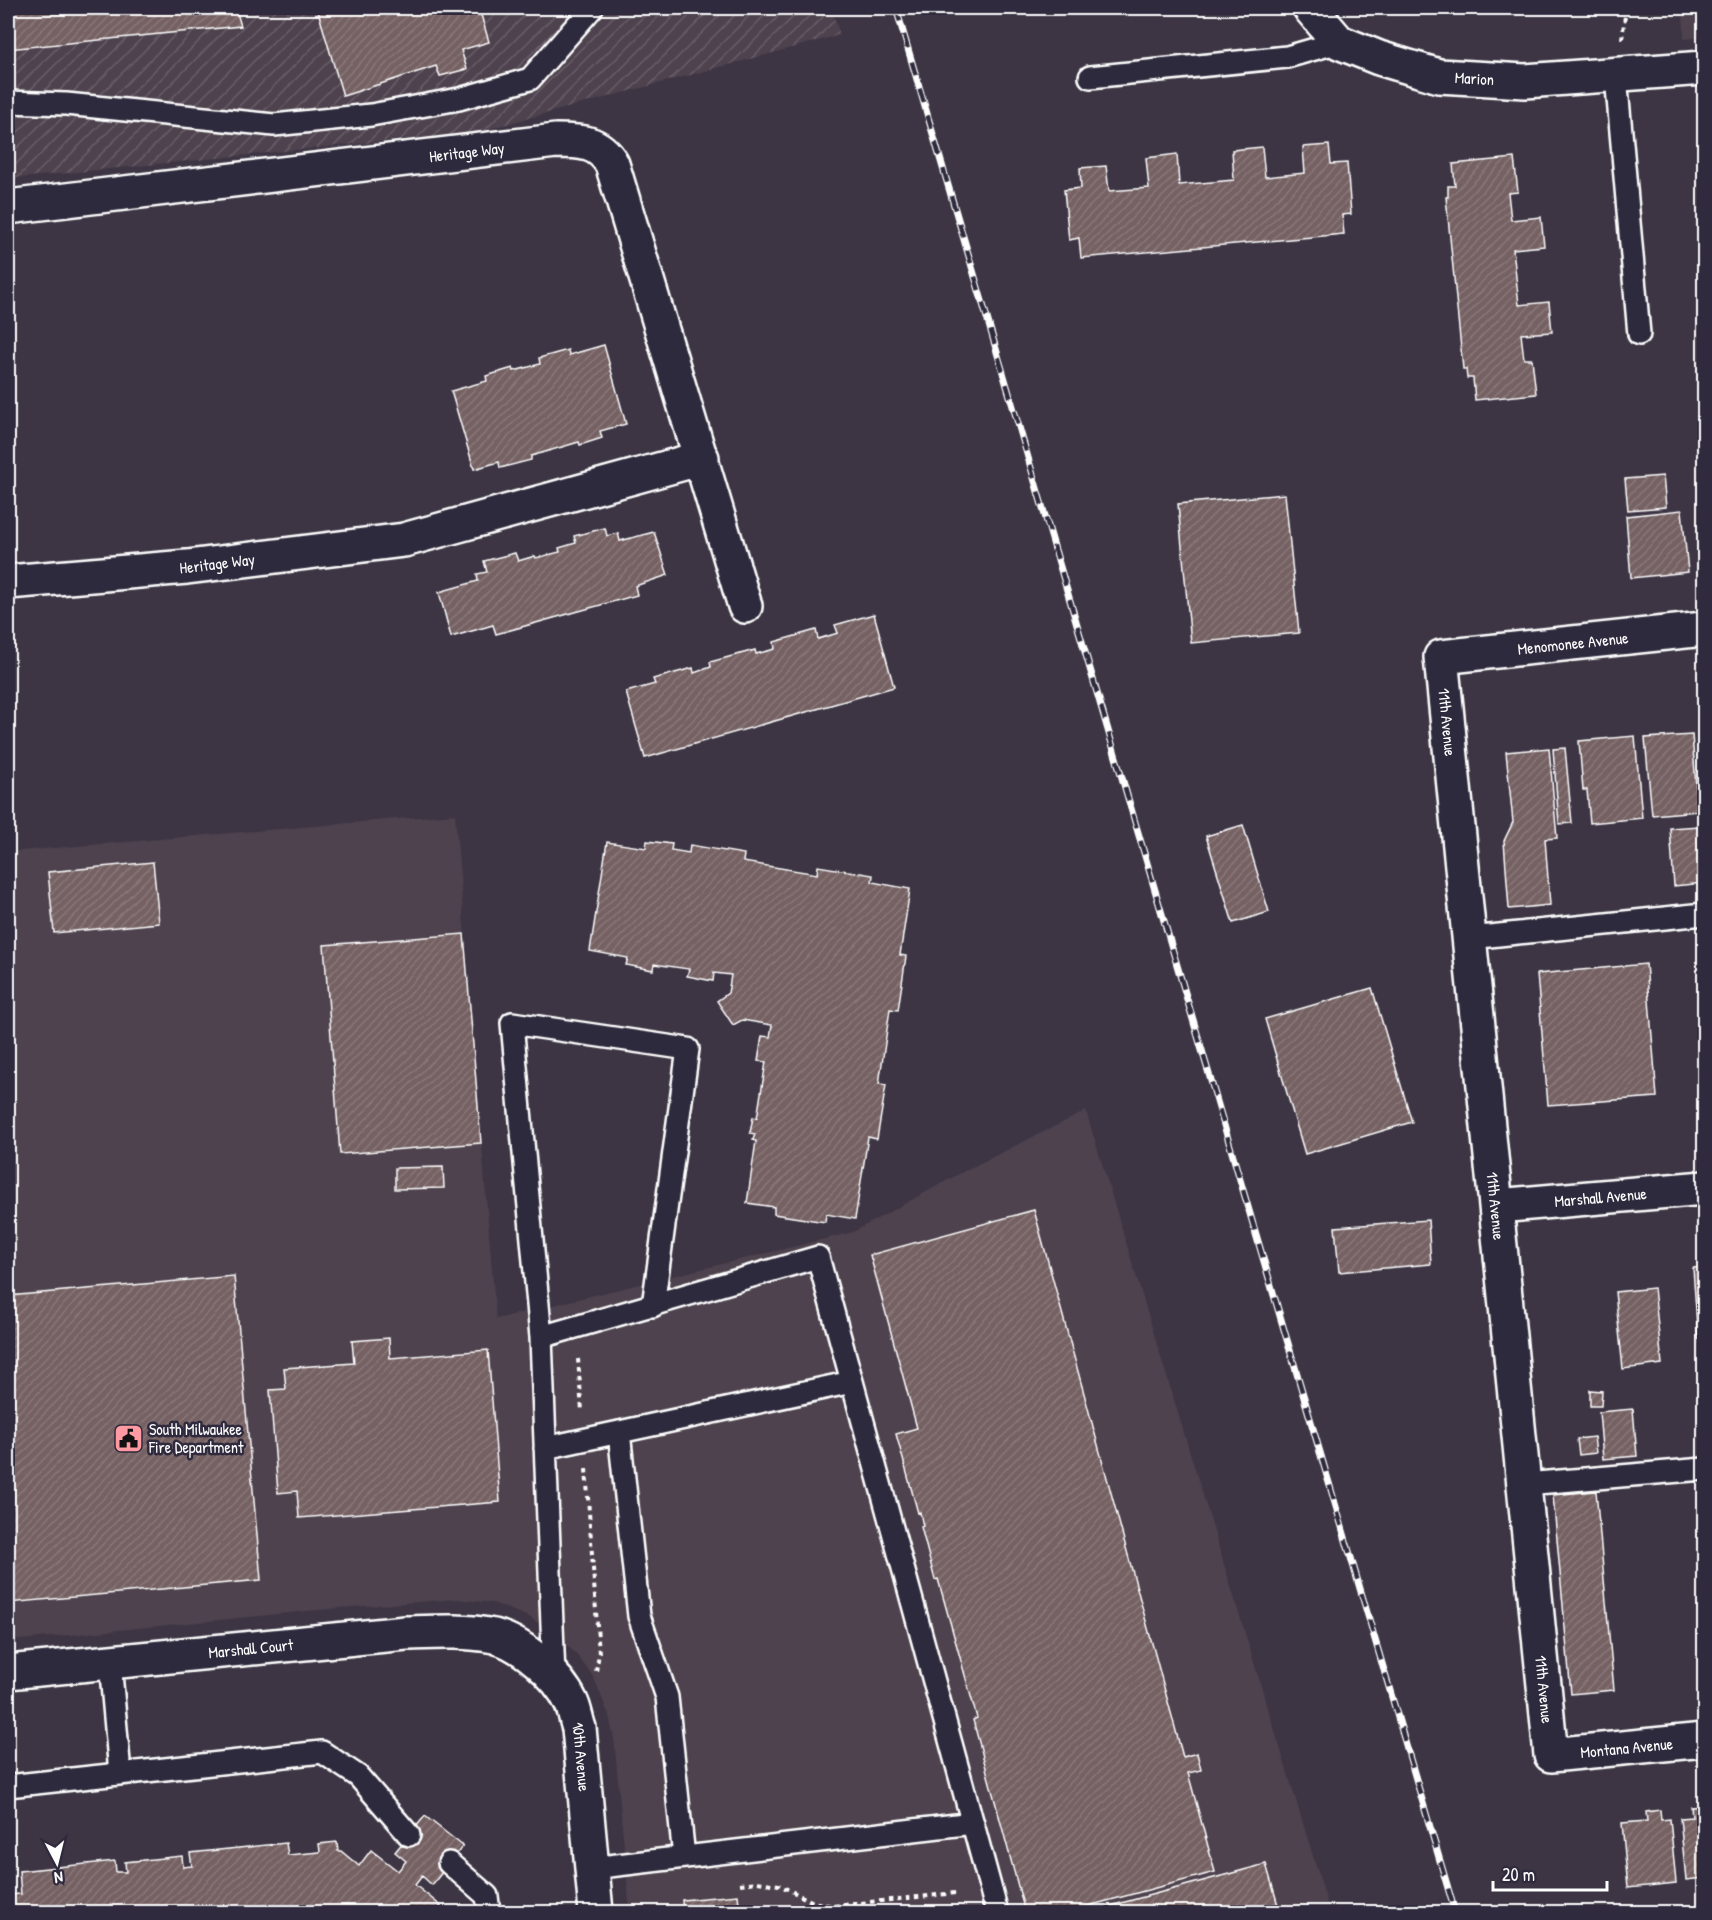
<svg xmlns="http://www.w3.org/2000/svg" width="1712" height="1920" viewBox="0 0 1712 1920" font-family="'Patrick Hand',sans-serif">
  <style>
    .built { fill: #4e424d }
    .industrial { fill: url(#industrial-furrows) }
    .building { fill: url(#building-hatch); stroke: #fff; stroke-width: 1.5 }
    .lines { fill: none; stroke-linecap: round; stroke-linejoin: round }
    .lane-casing { stroke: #fff; stroke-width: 26 }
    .street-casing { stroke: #fff; stroke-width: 38 }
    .path { stroke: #fff; stroke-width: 4; stroke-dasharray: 4.5 4.5; stroke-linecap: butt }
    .lane { stroke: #2f2a3d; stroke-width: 21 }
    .street { stroke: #2f2a3d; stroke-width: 33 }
    .rail-casing { stroke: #fff; stroke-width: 7 }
    .rail { stroke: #2f2a3d; stroke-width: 4.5; stroke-dasharray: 14; stroke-linecap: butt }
    .labels { text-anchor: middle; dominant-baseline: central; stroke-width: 5; stroke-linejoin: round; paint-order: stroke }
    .street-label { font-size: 16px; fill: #fff; stroke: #2f2a3d }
    .poi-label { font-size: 16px; fill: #fff; stroke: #2f2a3d; text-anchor: start }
  </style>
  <defs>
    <pattern id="industrial-furrows" width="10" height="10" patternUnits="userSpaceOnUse" patternTransform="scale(1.5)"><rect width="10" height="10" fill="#4e424d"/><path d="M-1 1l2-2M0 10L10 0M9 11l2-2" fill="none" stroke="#695e68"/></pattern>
    <pattern id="building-hatch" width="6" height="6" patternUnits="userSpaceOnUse" patternTransform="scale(1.5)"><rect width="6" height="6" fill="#746062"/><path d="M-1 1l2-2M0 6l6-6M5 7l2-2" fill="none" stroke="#89787a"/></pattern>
  </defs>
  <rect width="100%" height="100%" fill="#3d3544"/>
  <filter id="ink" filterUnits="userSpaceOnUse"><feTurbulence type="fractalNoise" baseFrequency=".0167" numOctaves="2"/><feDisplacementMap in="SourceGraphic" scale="12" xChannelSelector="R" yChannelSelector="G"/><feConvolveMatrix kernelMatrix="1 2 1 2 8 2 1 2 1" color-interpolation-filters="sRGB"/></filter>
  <g filter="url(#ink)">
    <path class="built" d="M1683 8H1704V37L1684 39Z
      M455 814 496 1319 853 1232 968 1169 1086 1111 1330 1912H630L614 1738 609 1716 594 1678 576 1654 551 1631 529 1617 493 1603 456 1599 328 1609 20 1640 8 1639V852Z"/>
    <path class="industrial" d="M8 8H831L840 35 477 132 8 179Z"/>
    <path class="building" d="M8 8H253L237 13 241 26 8 49Z
      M317 8H479L489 42 461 50 467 69 440 76 436 66 343 96Z
      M1329 145 1331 164 1347 163 1351 214 1342 215 1344 234 1081 258 1079 238 1069 240 1064 190 1081 188 1080 168 1106 166 1109 191 1149 188 1146 158 1177 154 1179 185 1234 180 1232 150 1262 147 1265 177 1305 173 1303 147Z
      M1514 158 1518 192 1508 193 1511 220 1541 217 1544 246 1513 249 1519 305 1549 302 1552 332 1521 334 1524 359H1532L1536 394 1475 400 1473 378H1467L1466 369H1463L1446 197H1448V186H1455L1453 164Z
      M604 345 626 424 600 431 602 438 580 445 579 442 531 456V460L500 468 499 462 474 469 451 391 487 381 486 376 513 368 514 371 540 364 539 358 568 350 569 355Z
      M1663 476 1666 507 1628 510 1625 479Z
      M1285 494 1299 633 1191 643 1178 504Z
      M1682 510 1688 572 1631 578 1626 516Z
      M605 528 607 536 618 533 620 541 654 532 668 575 635 586 637 595 496 634 493 625 451 637 439 592 478 581 477 574 487 572 484 561 515 553 518 561 535 556 536 558 560 552 559 548 576 543 574 536Z
      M874 614 894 687 645 758 626 692 655 684 653 679 693 668 694 673 711 667 710 662 755 650 756 654 775 649 774 642 816 630 818 639 838 633 835 625Z
      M1692 735 1698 811 1652 815 1645 738Z
      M1635 736 1642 818 1590 823 1587 790H1583L1579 741Z
      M1549 748 1557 838 1545 839 1550 905 1509 909 1504 841 1513 822 1506 752Z
      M1565 748 1572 823 1559 824 1553 749Z
      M1243 825 1269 912 1233 923 1206 836Z
      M1700 826 1704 883 1674 886 1670 828Z
      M647 841 672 844 671 850 689 853 690 845 744 854 743 862 817 874 818 866 873 875 872 882 910 889 900 955 906 956 898 1010 890 1009 879 1084 886 1085 877 1139 868 1137 855 1219 826 1214 825 1222 774 1214V1207L747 1203 756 1141 753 1140 755 1134 750 1133 753 1117 757 1118 766 1062 758 1061 762 1036 770 1037 772 1025 742 1020 733 1025 717 1001 728 993 731 975 714 973 713 981 687 976 689 969 654 964 653 970 626 965 628 958 590 951 607 842 646 848Z
      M153 862 159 923 54 933 48 872Z
      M464 934 481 1143 340 1154 324 945Z
      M1646 964 1657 1097 1548 1105 1537 974Z
      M1372 988 1412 1122 1305 1154 1265 1019Z
      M443 1167 444 1188 395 1189V1168Z
      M1034 1210 1183 1757 1197 1753 1201 1770 1188 1773 1215 1872 1066 1912H1025L973 1720 977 1718 938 1579 935 1580 921 1527 923 1526 920 1512 918 1513 896 1434 917 1428 870 1255Z
      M1428 1220 1431 1264 1339 1272 1335 1227Z
      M1704 1267V1355H1702L1700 1339H1698L1693 1268Z
      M234 1276 261 1580 8 1603V1296Z
      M1654 1288 1662 1364 1623 1369 1615 1292Z
      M389 1338 390 1358 488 1350 500 1502 299 1518 297 1491 278 1493 270 1390 286 1389 284 1368 354 1363 352 1341Z
      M1590 1390 1602 1391 1601 1406H1590Z
      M1633 1409 1637 1456 1603 1459 1599 1412Z
      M1594 1437 1596 1453 1579 1455 1577 1439Z
      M1596 1491 1614 1690 1571 1694 1553 1495Z
      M1704 1806V1878L1686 1880 1680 1818 1692 1817 1691 1807Z
      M1660 1810 1661 1820 1670 1819 1676 1883 1628 1888 1622 1823 1647 1821 1646 1812Z
      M425 1816 463 1846 432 1885 422 1876 415 1885 441 1906 436 1912H8V1895L21 1894 19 1871 115 1861 116 1872H126L125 1862 182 1856 183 1867 192 1866 190 1853 286 1843 288 1855 320 1852 319 1844 337 1842 338 1851H341L359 1866 371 1850 398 1871 406 1861 395 1852Z
      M1266 1864 1280 1912H1088Z
      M738 1895 740 1912H683L682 1900Z"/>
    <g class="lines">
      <defs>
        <path id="lane" d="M1616 76 1639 334
          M1090 77 1287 57 1339 42
          M8 102 66 104 274 125 371 115 459 99 530 79 592 8
          M1470 938 1704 914
          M541 1337 512 1023 688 1049 653 1306
          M619 1432 639 1616 667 1697 684 1857
          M545 1448 852 1382
          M1525 1484 1704 1469
          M110 1662 120 1773
          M554 1677 541 1337 818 1257 997 1912
          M8 1786 322 1752 358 1776 409 1835
          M449 1863 487 1896 489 1912
          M592 1868 973 1823"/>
        <g id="street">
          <path id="s1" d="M1310 8 1339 42 1379 58 1439 76 1525 81 1704 68"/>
          <path id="s2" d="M8 207 556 141C580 141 599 141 612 164L745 606"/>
          <path id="s3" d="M8 582 187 567 404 540 702 458"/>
          <path id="s4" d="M1704 629 1441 657 1551 1755 1704 1740"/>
          <path id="s5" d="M1497 1206 1704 1188"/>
          <path id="s6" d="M8 1672 406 1633C435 1632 465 1630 494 1636 522 1643 559 1676 571 1702 575 1710 576 1720 579 1728L596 1912"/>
        </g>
      </defs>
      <use href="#lane" class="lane-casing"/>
      <use href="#street" class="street-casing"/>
      <path class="path" d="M1622 39 1626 8
        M578 1359 582 1411
        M586 1469 599 1654 596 1671
        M740 1884 757 1882 779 1885 813 1902 833 1906 956 1893"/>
      <use href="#lane" class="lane"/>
      <use href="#street" class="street"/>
      <defs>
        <path id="rail" d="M896 8 1455 1912"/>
      </defs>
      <use href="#rail" class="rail-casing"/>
      <use href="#rail" class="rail"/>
    </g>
  </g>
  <defs>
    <symbol id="civic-square" viewBox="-11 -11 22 22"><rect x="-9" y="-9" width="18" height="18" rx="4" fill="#ff9aa2" stroke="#2f2a3d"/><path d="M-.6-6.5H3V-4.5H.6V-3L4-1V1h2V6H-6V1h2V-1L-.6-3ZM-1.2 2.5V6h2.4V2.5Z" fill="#111"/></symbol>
  </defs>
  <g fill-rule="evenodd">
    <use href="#civic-square" x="112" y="1422" width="33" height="33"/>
  </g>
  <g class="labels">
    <g class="street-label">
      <text stroke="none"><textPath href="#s1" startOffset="186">Marion</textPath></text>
      <text stroke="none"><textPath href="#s2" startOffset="462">Heritage Way</textPath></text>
      <text stroke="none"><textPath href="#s3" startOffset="210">Heritage Way</textPath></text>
      <text transform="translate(1573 643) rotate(-6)">Menomonee Avenue</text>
      <text stroke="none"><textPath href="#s4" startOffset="330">11th Avenue</textPath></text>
      <text stroke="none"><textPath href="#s5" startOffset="104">Marshall Avenue</textPath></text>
      <text stroke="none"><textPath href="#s4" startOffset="816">11th Avenue</textPath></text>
      <text stroke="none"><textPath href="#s6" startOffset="244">Marshall Court</textPath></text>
      <text stroke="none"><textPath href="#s4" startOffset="1302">11th Avenue</textPath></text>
      <text stroke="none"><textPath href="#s4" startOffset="1444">Montana Avenue</textPath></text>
      <text stroke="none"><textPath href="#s6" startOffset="648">10th Avenue</textPath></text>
    </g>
    <g class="poi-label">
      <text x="149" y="1429">South Milwaukee<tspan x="149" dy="18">Fire Department</tspan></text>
    </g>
  </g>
  <rect width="1712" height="1920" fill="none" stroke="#2f2a3d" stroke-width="30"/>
  <rect x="15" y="15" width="1682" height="1890" fill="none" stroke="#fff" stroke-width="2" filter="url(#ink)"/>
  <g transform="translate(57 1863) rotate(173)" stroke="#2f2a3d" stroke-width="4.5" paint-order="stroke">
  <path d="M0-4.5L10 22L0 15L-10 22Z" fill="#ffffff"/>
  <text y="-9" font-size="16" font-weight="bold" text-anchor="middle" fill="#ffffff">N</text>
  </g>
  <path d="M1493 1881v9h114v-9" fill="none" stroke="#ffffff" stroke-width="3"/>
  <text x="1502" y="1881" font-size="18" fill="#ffffff" stroke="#2f2a3d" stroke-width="4.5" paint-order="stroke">20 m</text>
</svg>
